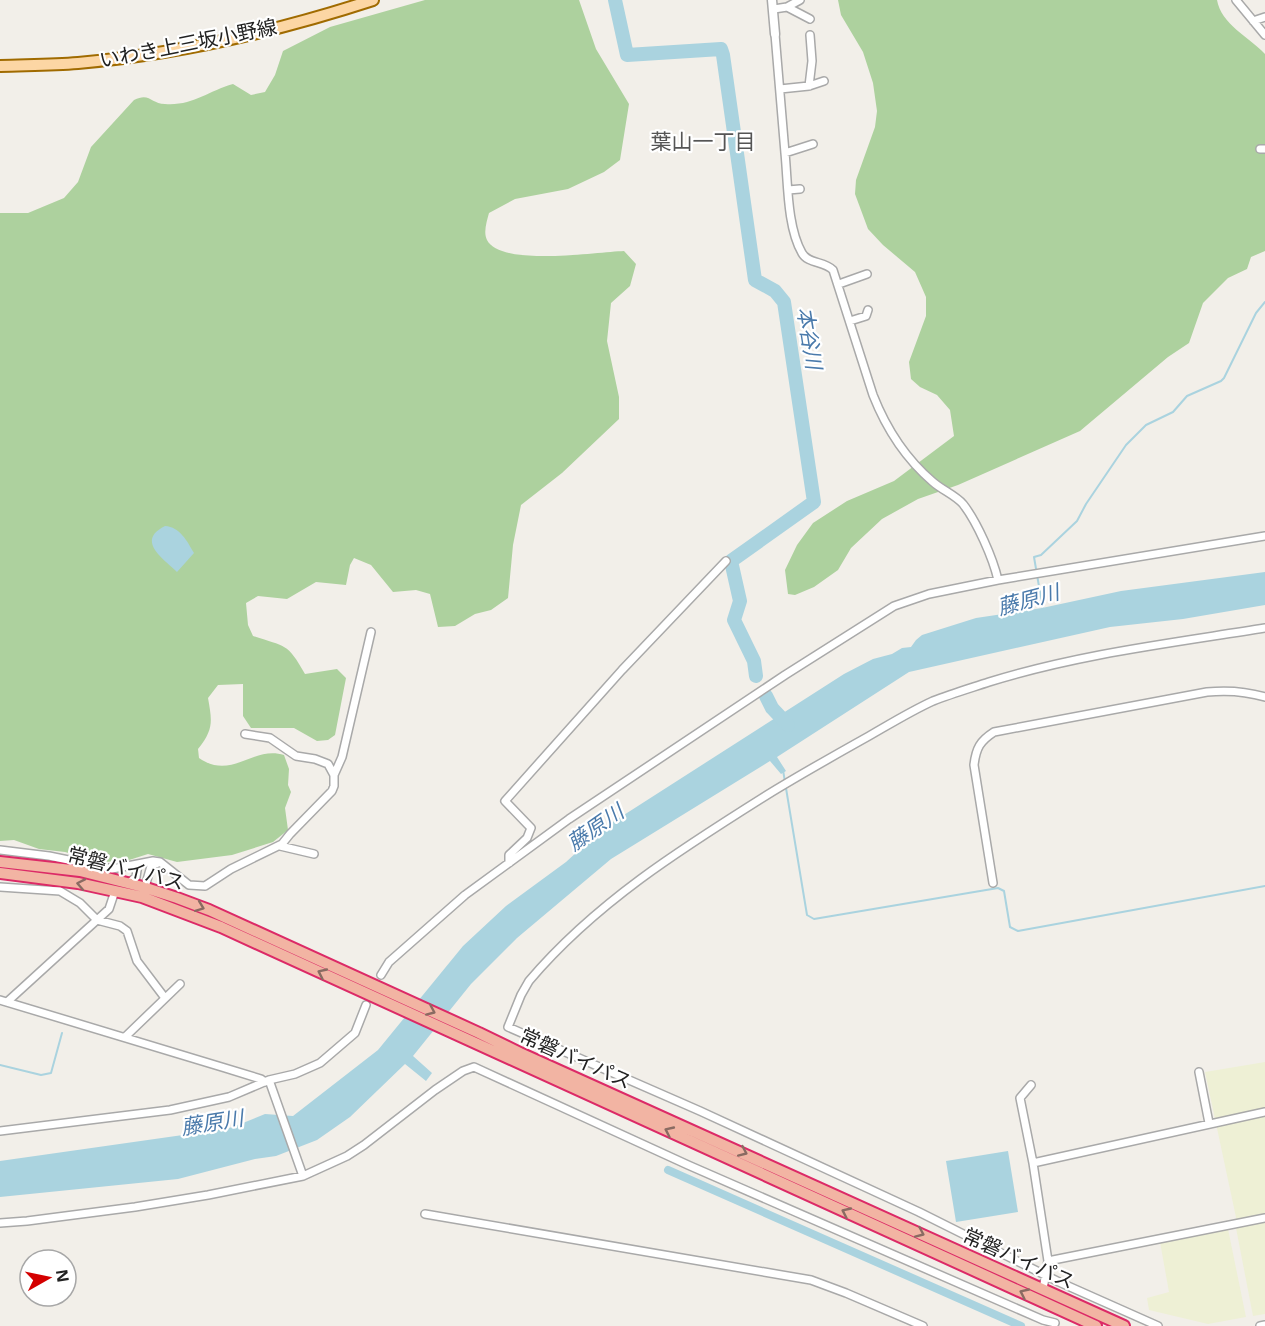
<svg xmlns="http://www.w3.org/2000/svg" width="1265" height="1326" viewBox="0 0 1265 1326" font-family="'Open Sans','Noto Sans JP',sans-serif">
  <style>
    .farmland { fill: #eef0d5 }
    .forest { fill: #add19e }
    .water { fill: #aad3df }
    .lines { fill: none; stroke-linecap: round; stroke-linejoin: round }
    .stream { stroke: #aad3df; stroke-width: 2 }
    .canal { stroke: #aad3df; stroke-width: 8 }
    .river { stroke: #aad3df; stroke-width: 14 }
    .minor-casing { stroke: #a9a9a9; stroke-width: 10 }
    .tertiary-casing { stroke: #a9a9a9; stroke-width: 11 }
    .primary-casing { stroke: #a06b00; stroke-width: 14 }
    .trunk-casing { stroke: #dc2a67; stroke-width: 14 }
    .minor { stroke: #fff; stroke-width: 7 }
    .tertiary { stroke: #fff; stroke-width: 8 }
    .primary { stroke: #fcd6a4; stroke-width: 10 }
    .trunk { stroke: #f2b4a3; stroke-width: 10 }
    .oneway { stroke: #8a6b62 }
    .labels { text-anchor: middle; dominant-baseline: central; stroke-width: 4.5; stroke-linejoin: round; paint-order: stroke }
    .street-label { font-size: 20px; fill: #222; stroke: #fff }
    .neighbourhood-label { font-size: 21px; fill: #555; stroke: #fff }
    .water-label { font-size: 21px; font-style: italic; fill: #4a7aab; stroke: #fff }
  </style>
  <rect width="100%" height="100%" fill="#f2efe9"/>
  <path class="farmland" d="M1265 1062V1216L1237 1222 1205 1072Z
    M1265 1221V1314L1253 1316 1236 1228Z
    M1228 1229 1246 1317 1208 1324 1149 1310 1147 1298 1169 1292 1160 1242Z"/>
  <path class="forest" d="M425 0H579L596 49 629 104 620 160 604 172 568 189 515 199 489 213C487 221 483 232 487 240 501 267 596 252 624 251L636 264 630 286 611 303 607 341 619 397V419L562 473 521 505 513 545 508 598 491 610 475 614 455 626 438 627 430 594 416 590 393 592 371 565 354 558 350 565 346 585 316 582 287 599 258 596 246 603 248 625 253 636C285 647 287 642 305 674L337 669 346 678 335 735 328 740 317 741 294 728H251L243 716V684L218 685 208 698C212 721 214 729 198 749L199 758C232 781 253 745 284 755L289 769 288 785 291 792 285 808 288 830 273 842 232 855 177 862 148 854 126 861 99 862 65 852 39 849 14 840 0 841V213H28L64 198 78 182 91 147 134 100C150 92 151 104 165 104 193 106 208 91 233 84L251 95 265 92 275 75 283 51 330 27Z
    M838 0H1217C1221 24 1249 37 1265 54V251L1251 257 1247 269 1228 278 1203 303 1189 343 1168 357 1080 431 958 485 918 499 882 519 851 548 838 570 814 587 795 595 788 594 785 570 797 545 813 523 847 501 894 481 954 436 950 410 937 395 920 387 911 379 909 362 926 316V297L915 272 883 245 868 229 855 194 856 180 875 127 877 111 873 83 863 52 841 15Z"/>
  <path class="water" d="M165 526C180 527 187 541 194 553L177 572C164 559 135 541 165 526Z
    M1265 572V605L1183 619 1110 627 909 672 777 757 786 771 781 774 770 761 611 859 517 938 471 984 413 1056 432 1073 426 1081 405 1064 350 1117 317 1140 276 1156 255 1159 178 1179 0 1197V1161L218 1130 233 1127 265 1114 293 1116 378 1050 463 946 506 906 566 862 602 829 844 674 873 659 892 654 902 648 911 647 916 640 922 635 976 618 1042 608 1121 591Z
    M1008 1151 1018 1212 956 1222 946 1161Z"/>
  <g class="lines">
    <path class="stream" d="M1043 610 1034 557 1041 555 1077 521 1086 504 1126 445 1146 425 1173 412 1187 396 1221 381 1224 378 1256 313 1265 302
      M783 770 807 915 814 919 998 888 1004 891 1010 927 1018 931 1265 886
      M0 1065 41 1075 51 1073 62 1033"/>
    <path class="canal" d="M668 1170 1021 1326"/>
    <path class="river" d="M615 0 627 55 721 49 723 55 755 280 775 291 784 302 814 502 731 561 740 601 734 620 754 661 756 676
      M766 696 772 708 788 725"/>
    <defs>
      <path id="minor" d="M1236 0 1265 35
        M787 7 800 0
        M774 9 787 7 810 19
        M1253 21 1265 17
        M775 34C778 74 782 113 785 153 788 183 787 227 802 253 808 264 824 261 833 270L873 395C886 428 906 459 933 482 942 490 955 495 963 504 977 522 993 558 998 580
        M809 86 812 61 810 35
        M780 89 809 86 824 81
        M1260 149H1265
        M785 153 813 144
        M788 190 800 189
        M839 284 867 274
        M850 321 866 316 868 310
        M334 775 342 757 371 632
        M280 846 314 854
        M0 850 49 856 112 869 153 861 160 862 189 885 205 886 231 869 282 844 290 834 332 791 334 786V775L328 764 315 759 296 756 270 738 245 734
        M509 863V855L527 838 531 828 505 801 622 670 726 561
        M129 883 136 877 138 864
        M993 883 974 765C976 748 980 741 994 732L1207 692C1227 690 1245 691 1265 697
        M0 887 60 891 80 903 97 920 120 926 127 931 137 961 165 998
        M145 887 151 866 158 863
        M381 975 389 962 465 895 569 819 785 675 894 606 929 594 998 580 1265 536
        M0 1000 225 1068 261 1079 265 1082
        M7 1002 109 909 115 891
        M125 1037 180 984
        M1199 1072 1209 1123
        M269 1080 303 1176
        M1031 1085 1020 1098 1033 1163 1048 1261 1043 1289
        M0 1131 170 1110 229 1097 269 1080 295 1074 320 1063 355 1033 366 1005
        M1033 1163 1265 1112
        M425 1214 811 1280 846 1293 923 1326
        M0 1223 27 1221 135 1207 208 1195 303 1176 347 1156 364 1145 435 1090 463 1071 474 1067 688 1165 1043 1320 1055 1323
        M1048 1261 1265 1218
        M1158 1326 1059 1282 919 1212 700 1111 508 1027 521 995 529 981C595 903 681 849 767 795 801 774 835 755 869 736 890 724 911 711 933 701 951 694 971 688 989 682 1079 654 1172 643 1265 628
        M1260 1326 1265 1325"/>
      <path id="tertiary" d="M772 0 775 34"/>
      <path id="primary" d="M0 66C26 65 52 65 78 63 178 54 278 31 373 0"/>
      <path id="trunk" d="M0 862 80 871 143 887 177 898 209 910 479 1033 520 1053 1124 1326
        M0 873 78 883 142 897 221 927 1096 1326"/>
    </defs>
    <use href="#minor" class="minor-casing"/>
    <use href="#tertiary" class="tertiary-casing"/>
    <use href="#primary" class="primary-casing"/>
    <use href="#trunk" class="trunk-casing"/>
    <use href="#minor" class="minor"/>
    <use href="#tertiary" class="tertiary"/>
    <use href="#primary" class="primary"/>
    <use href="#trunk" class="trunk"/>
  </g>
  <defs><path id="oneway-chevron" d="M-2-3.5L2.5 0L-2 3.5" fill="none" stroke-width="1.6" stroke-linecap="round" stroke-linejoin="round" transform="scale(1.5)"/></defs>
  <g class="oneway">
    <use href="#oneway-chevron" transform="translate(81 884) rotate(-169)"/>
    <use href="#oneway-chevron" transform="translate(200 907) rotate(21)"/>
    <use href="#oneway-chevron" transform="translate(322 973) rotate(-155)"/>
    <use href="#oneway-chevron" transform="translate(431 1011) rotate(24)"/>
    <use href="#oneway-chevron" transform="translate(669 1131) rotate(-155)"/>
    <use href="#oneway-chevron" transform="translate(743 1152) rotate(24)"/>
    <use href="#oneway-chevron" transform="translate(846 1212) rotate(-155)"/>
    <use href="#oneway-chevron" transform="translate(920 1233) rotate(24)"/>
    <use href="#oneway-chevron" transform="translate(1024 1293) rotate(-155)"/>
  </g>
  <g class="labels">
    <g class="street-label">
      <text transform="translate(188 43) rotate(-11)">いわき上三坂小野線</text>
      <text transform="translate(126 868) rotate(14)">常磐バイパス</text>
      <text transform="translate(576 1058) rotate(24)">常磐バイパス</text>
      <text transform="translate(1019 1258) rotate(24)">常磐バイパス</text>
    </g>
    <g class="neighbourhood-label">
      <text x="703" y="141">葉山一丁目</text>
    </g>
    <g class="water-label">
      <text transform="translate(810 338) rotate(81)">本谷川</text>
      <text transform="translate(1028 599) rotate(-15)">藤原川</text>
      <text transform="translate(595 827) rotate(-35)">藤原川</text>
      <text transform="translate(212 1122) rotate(-9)">藤原川</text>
    </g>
  </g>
  <g transform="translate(48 1278) rotate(81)"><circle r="28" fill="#ffffff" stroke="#a7a7a7" stroke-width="1.5"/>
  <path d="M0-4.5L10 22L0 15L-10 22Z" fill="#d40000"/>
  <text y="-9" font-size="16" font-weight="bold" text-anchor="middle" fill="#222222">N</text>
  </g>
</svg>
